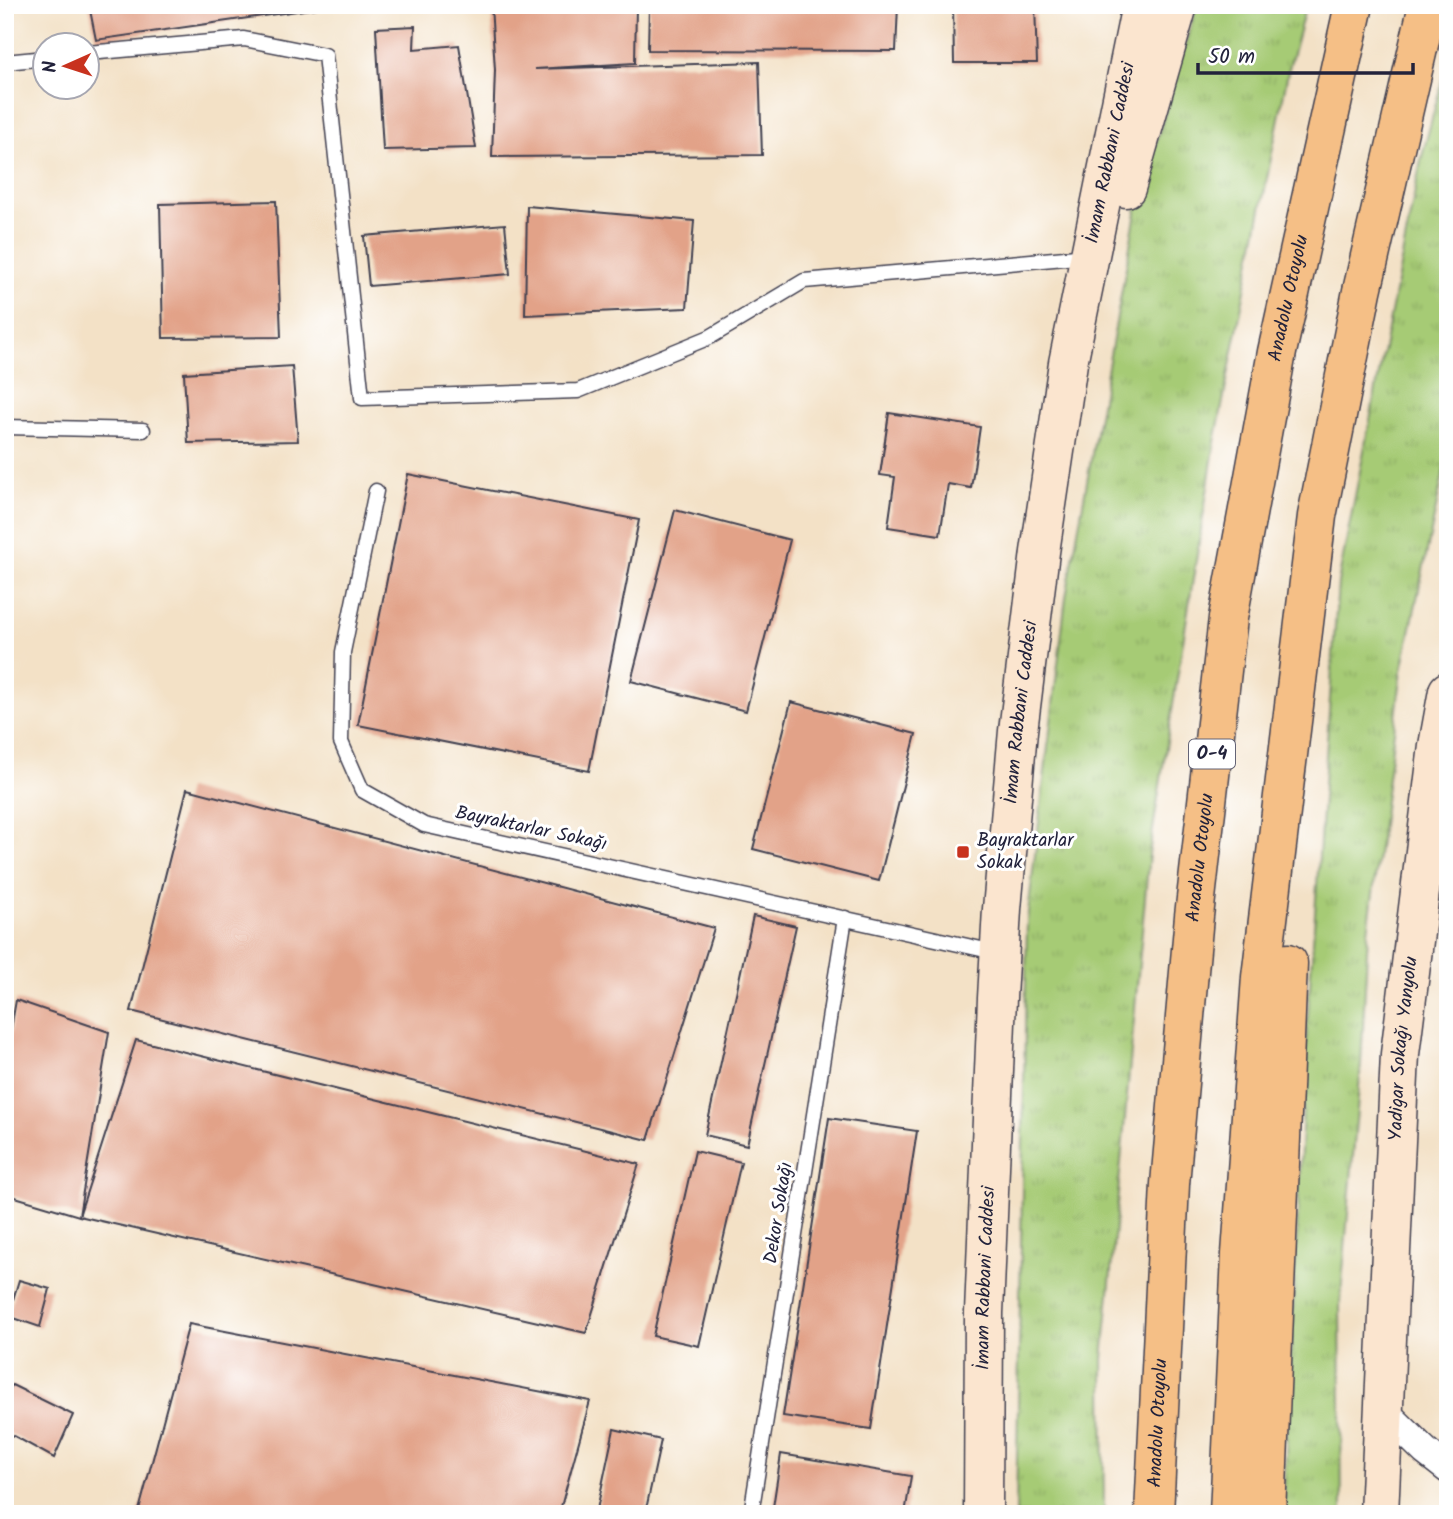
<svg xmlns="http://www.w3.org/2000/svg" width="1453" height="1519" viewBox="0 0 1453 1519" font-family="Kalam,sans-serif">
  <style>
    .grass { fill: url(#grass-tufts); stroke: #647658; stroke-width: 2 }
    .building { fill: #e2a288 }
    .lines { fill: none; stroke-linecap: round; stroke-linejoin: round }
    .service-casing { stroke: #413f50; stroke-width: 17 }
    .minor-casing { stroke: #413f50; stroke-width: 31 }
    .secondary-casing { stroke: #413f50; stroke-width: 41 }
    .motorway-casing { stroke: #413f50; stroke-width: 41 }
    .service { stroke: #fff; stroke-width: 14 }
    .minor { stroke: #fff; stroke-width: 28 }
    .secondary { stroke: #fbe5cf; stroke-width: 38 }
    .motorway { stroke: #f5bf86; stroke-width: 38 }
    .poi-dot { fill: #c8321e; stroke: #fff; stroke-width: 2.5 }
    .labels { text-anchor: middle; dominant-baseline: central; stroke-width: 6; stroke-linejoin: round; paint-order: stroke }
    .shield { fill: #fff; stroke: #646476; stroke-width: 2 }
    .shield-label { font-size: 18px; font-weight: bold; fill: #22223b }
    .street-label { font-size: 19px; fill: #22223b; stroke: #fff }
    .poi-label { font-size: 19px; fill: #22223b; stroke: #fff; text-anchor: start }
  </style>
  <defs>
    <pattern id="grass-tufts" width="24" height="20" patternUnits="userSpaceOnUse" patternTransform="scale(1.75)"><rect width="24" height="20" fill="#a6cb75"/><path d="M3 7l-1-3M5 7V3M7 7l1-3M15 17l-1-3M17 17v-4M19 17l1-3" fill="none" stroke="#8fae66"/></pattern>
  </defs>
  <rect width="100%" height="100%" fill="#fff"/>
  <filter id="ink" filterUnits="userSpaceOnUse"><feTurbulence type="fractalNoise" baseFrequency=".0143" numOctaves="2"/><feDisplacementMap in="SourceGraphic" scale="14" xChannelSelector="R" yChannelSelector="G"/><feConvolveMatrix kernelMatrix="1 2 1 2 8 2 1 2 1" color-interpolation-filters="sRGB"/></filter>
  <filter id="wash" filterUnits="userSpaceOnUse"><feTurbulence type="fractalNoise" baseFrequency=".00686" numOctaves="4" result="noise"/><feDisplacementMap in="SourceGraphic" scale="28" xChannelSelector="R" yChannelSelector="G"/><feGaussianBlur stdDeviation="1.57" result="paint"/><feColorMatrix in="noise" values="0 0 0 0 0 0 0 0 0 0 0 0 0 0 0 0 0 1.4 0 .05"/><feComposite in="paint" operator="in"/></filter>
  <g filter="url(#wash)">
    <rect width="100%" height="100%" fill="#f3e1c6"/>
    <path class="grass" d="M1197 5H1306L1288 72 1215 442 1149 854 1103 1359 1104 1514H1016L1027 921 1066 597 1137 207Z
      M1448 58V451L1402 670 1368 932 1361 1064 1340 1306 1342 1514H1283L1307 1028 1338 583 1421 160Z"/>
    <g id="blocks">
      <path class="building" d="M89 5H325V7L96 40Z
        M491 5H636L635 63 535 69 759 62 762 155 492 157 495 70Z
        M649 5H898L896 51 648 50Z
        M953 5H1035L1037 63H954Z
        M415 26 414 49 459 45 476 148 383 150 376 28Z
        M276 201 281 337 163 338 160 204Z
        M527 206 694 221 687 308 525 315Z
        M505 224 510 274 369 286 364 236Z
        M292 366 298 441 188 443 184 373Z
        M889 413 980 427 971 488 948 484 940 535 888 527 895 477 880 475Z
        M408 474 639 520 589 771 358 725Z
        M675 510 790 540 746 711 631 681Z
        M791 702 916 734 879 881 753 849Z
        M187 789 714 928 648 1140 131 1011Z
        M753 916 796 926 747 1145 705 1135Z
        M16 1000 109 1032 79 1216 5 1194V1064Z
        M136 1040 639 1164 586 1333 79 1216Z
        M829 1118 917 1131 871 1429 783 1416Z
        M695 1151 741 1162 699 1346 653 1336Z
        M19 1280 50 1289 40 1327 8 1316Z
        M189 1324 590 1401 559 1514H138Z
        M12 1385 73 1415 54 1458 5 1431V1398Z
        M614 1429 661 1440 645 1514H596Z
        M781 1454 911 1476 905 1514H772Z"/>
    </g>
  </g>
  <g filter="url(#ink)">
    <use href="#blocks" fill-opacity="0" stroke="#413f50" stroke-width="2"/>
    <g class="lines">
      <defs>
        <path id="service" d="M88 53 244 39 325 55 362 398 578 391 710 337 804 281 1088 256
          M5 62 46 58
          M5 427 143 430
          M376 491 343 652 341 742 362 790 424 825 999 953
          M751 1514 845 918"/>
        <path id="minor" d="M1382 1409 1425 1451 1448 1469"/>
        <g id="secondary">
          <path d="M1126 188 1178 5"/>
          <path id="s1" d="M983 1514 984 1313 997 998 1002 909 1018 731 1040 552 1068 363 1141 5"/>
          <path id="s2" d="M1379 1514 1400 1054 1438 746 1448 691"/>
        </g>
        <g id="motorway">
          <path id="s3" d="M1154 1514 1170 1184 1194 916 1228 618 1277 352 1354 5"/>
          <path d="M1229 1514 1241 1254 1261 977 1317 516 1362 291 1428 5"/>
          <path d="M1266 1514 1288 963"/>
        </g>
      </defs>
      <use href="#service" class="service-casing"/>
      <use href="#minor" class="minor-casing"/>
      <use href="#secondary" class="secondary-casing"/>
      <use href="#motorway" class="motorway-casing"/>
      <use href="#service" class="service"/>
      <use href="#minor" class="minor"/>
      <use href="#secondary" class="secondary"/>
      <use href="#motorway" class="motorway"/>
    </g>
  </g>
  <rect class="poi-dot" x="956" y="845" width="14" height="14" rx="3.5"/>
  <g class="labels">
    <rect class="shield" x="1189" y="739.5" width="46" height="29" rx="5"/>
    <g class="shield-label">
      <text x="1212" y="754">O-4</text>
    </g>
    <g class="street-label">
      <text stroke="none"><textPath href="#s1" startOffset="1370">İmam Rabbani Caddesi</textPath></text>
      <text stroke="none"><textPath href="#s3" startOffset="1225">Anadolu Otoyolu</textPath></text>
      <text stroke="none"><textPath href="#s1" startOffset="803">İmam Rabbani Caddesi</textPath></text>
      <text transform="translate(531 829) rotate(12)">Bayraktarlar Sokağı</text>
      <text stroke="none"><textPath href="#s3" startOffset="658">Anadolu Otoyolu</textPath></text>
      <text stroke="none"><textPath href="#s2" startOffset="466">Yadigar Sokağı Yanyolu</textPath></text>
      <text transform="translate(779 1213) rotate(-81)">Dekor Sokağı</text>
      <text stroke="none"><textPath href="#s1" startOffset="236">İmam Rabbani Caddesi</textPath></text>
      <text stroke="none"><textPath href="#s3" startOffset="91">Anadolu Otoyolu</textPath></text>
    </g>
    <g class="poi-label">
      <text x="977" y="841">Bayraktarlar<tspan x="977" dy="22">Sokak</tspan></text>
    </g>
  </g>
  <rect width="1453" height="1519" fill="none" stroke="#fff" stroke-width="28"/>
  <g transform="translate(66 66) rotate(267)"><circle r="33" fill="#ffffff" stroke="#a7a7b1" stroke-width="2"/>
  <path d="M0-5L12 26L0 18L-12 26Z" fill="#c8321e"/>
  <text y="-10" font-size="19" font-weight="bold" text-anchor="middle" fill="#22223b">N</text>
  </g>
  <path d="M1198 63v10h215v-10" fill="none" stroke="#22223b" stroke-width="3.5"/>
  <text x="1208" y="63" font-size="21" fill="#22223b" stroke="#ffffff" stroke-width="5" paint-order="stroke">50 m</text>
</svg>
